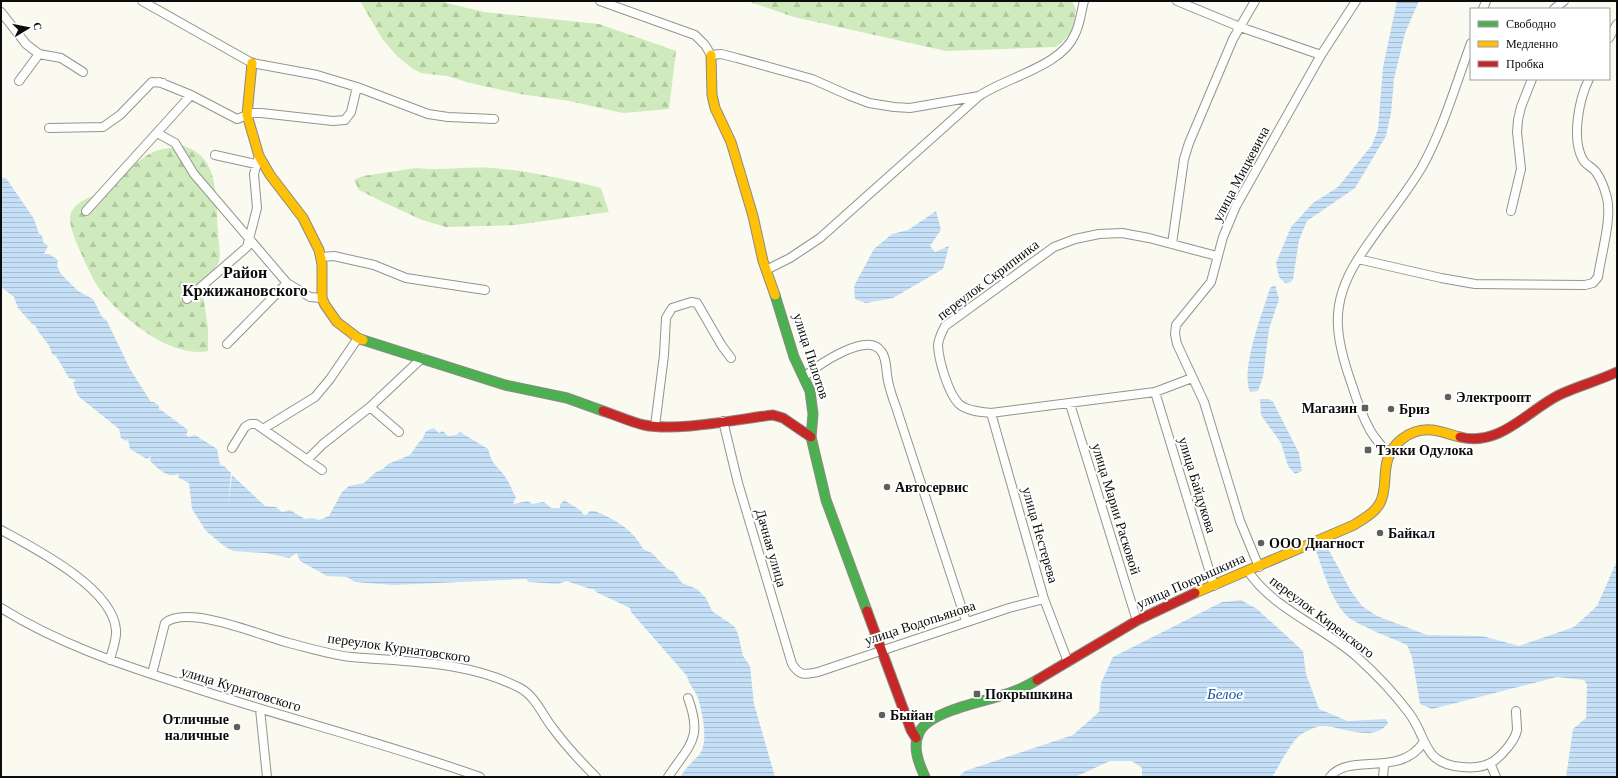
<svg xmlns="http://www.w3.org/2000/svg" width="1618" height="778" viewBox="0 0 1618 778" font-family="'Times New Roman',serif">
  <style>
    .forest { fill: url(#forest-firs) }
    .water { fill: url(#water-rules) }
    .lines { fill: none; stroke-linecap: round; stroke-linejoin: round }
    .street-casing { stroke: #94938f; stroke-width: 10 }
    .fast-casing { stroke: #8a8a85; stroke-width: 11 }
    .slow-casing { stroke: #8a8a85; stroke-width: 11 }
    .jam-casing { stroke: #8a8a85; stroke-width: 11 }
    .street { stroke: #fefefd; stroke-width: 8 }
    .fast { stroke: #4caf50; stroke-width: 9 }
    .slow { stroke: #ffc107; stroke-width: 9 }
    .jam { stroke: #c62828; stroke-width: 9 }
    .poi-dot { fill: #605f5c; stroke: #fff; stroke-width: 1.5 }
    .labels { text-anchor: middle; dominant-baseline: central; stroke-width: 4; stroke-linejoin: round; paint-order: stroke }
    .street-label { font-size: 14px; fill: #0c0c0c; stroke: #fff }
    .poi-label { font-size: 14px; font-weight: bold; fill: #0c0c0c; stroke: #fff; text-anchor: start }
    .water-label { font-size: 15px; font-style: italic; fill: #0f53a4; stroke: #fff }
    .quarter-label { font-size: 16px; font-weight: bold; fill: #0c0c0c; stroke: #fff }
  </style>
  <defs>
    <pattern id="forest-firs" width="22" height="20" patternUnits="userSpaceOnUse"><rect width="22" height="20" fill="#cfeabc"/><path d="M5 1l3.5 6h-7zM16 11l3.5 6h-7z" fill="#b1c8a0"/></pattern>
    <pattern id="water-rules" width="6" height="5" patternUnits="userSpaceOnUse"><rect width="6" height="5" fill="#c4dff6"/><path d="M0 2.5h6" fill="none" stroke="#a7bed2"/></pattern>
  </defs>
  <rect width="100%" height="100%" fill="#fbfaf0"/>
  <path class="forest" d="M360 1H438L484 12 599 24 676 51 669 109 623 113 569 101 520 94 470 83 447 76 421 73 413 69 397 56 383 40Z
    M747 1H1072L1076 10 1073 32 1056 47 946 51 794 17Z
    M183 146C220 156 216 199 218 230 218 239 221 252 219 261 216 270 208 277 201 282L208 328V351C172 358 127 322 105 296 94 284 87 266 80 251 76 242 67 222 71 213 77 198 101 195 113 185 125 174 143 154 159 150 166 148 175 148 183 146Z
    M416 168C442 171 467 166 492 168 529 171 565 179 601 188L609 212 515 225 446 227 422 220 383 202 359 190 354 180 363 176Z"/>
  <path class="water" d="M1397 1H1419L1405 33 1394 79 1391 113 1386 136 1355 188 1307 221 1299 240 1293 279 1291 282 1285 283 1279 277 1276 263 1291 227 1313 203 1338 187 1372 145 1378 129 1383 67Z
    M1 174 2 178H6L34 219 39 234 42 235 43 242 48 246 44 254H49L58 260 57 266 61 274 78 291 93 299 102 317 107 321 130 369 151 402H154L159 406V410H161L188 430 186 435 189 437 195 435 217 449 220 465 224 466 231 473 228 507 232 475 265 506 276 507 282 512 290 510 305 519 312 518 319 520 329 516 342 492 349 486 364 483 376 472 383 469 388 464 410 455 420 441 422 440 426 431 434 428 439 433 443 431 448 436 456 435 460 432 488 449C493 468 499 466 508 481 511 486 512 492 516 497L513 504 528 501 532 504 544 502 551 508H560V505L564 500 580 510 584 515 588 514 589 511H594C613 518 633 529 643 549L652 553 666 568 674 572 682 583 697 589 706 598 712 611 734 626 738 634 743 656 750 666 754 704 775 777H680C686 768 691 763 698 756 710 744 702 712 698 698 695 690 689 685 687 676L631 612 630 608 596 592 594 589H591L566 581 558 584 529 582 526 579 393 585 355 582 347 577 327 576 300 561 297 553 289 558 266 553 233 551 224 546 206 531 192 509 189 483 179 478 178 474C167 479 158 468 150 461L151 456 147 459 130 449 128 439 126 441 121 438 119 429 78 396 73 383 76 380 69 378 56 356 52 354C50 342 39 336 35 325H33L18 308 14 297 1 287Z
    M936 211 941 230 930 246 935 252 949 246 943 269 893 298 866 303 855 299 854 286 874 249 892 234 908 230Z
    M1275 285 1279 299 1269 329 1263 377 1258 391 1250 392C1240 370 1263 311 1270 288Z
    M1260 399H1269L1273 402 1299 453 1302 471 1295 474 1288 466 1281 443 1261 415Z
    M1326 545 1351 591 1362 606 1377 616 1427 635 1482 636 1519 646 1574 627 1597 606 1617 561V777H1566L1573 729 1586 718 1587 685 1584 680 1557 677 1432 709 1420 704 1412 657 1407 645C1394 639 1354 624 1346 615 1330 598 1324 572 1316 551Z
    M1241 600 1257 609 1303 651 1306 674 1319 709 1348 721 1386 719 1388 723C1375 743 1342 727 1324 726 1318 725 1303 732 1299 736 1291 742 1278 768 1272 777H1142V768L1132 761H1110L1075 777H958L965 771 1073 735 1099 712 1101 683 1113 657 1222 602Z"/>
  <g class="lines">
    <defs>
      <path id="street" d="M142 1 252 63 317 75 357 87 428 114 448 117 494 119
        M600 1 695 35 705 45 711 55 721 54 737 58 812 79 848 95 869 103 894 107 910 108 979 96
        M1177 1 1240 27 1321 55
        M1483 9 1486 1
        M1554 9 1564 1
        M1 12 26 44 39 54 61 58 83 72
        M1609 38 1617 24
        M19 81 39 54
        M159 82 191 95 237 119 253 113H261L333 121 345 120 351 112 357 87
        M49 128 103 127 120 115 152 82 163 83
        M157 133 175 143 194 174 287 283 310 297 322 298
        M215 155 256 164
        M86 211 191 95
        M1511 211 1521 169 1517 132 1518 120 1521 107 1532 79
        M1172 244 1184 159 1189 143 1233 39 1255 1
        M321 257 334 256 374 265 406 278 485 290
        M1358 259 1441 278 1475 284 1585 285 1593 283 1598 277C1601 255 1612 219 1607 198 1605 190 1601 179 1596 172 1592 167 1586 165 1583 160 1571 139 1579 99 1589 79
        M766 270 790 258 820 238 979 96C1007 77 1062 66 1075 34 1080 24 1081 12 1084 1
        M187 299 247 247 257 208 254 174 259 156
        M227 344 287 283
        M804 377C818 365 867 331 881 351 887 358 886 372 888 381 890 390 893 399 896 407L966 621
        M1192 378 1155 392 991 413C981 412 967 411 959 404 948 393 939 361 938 346 938 339 942 332 945 326L1054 247 1075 239 1099 234 1122 233 1149 238 1217 256
        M1155 392 1214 586
        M1070 404 1137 621
        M370 407 399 432
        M991 413 1044 599 1068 662
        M723 421 738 483 792 664C800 676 804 675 818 672L1009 608 1044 599
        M655 426 664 355 666 318 672 308 691 302 697 303 722 346 731 358
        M263 429 315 397 330 379 358 338
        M232 448 245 427 250 424H256L322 470
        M1388 454C1382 446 1375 439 1370 430 1362 416 1357 401 1352 385 1335 337 1329 304 1358 259 1378 227 1403 199 1422 167 1443 129 1456 84 1471 43
        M307 460 323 444 370 407 422 358
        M1 530C34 548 113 588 116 630 117 640 112 650 110 660
        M1259 567 1240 521 1204 402 1177 344 1175 334 1176 325 1211 282 1223 237 1236 206 1321 55 1356 1
        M1248 571C1273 609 1324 627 1357 657 1376 674 1394 693 1409 713 1428 738 1422 764 1462 767 1472 768 1485 767 1494 761 1502 755 1515 741 1517 730 1517 724 1516 717 1516 711
        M1 608C57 643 119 664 182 684 281 717 382 742 480 777
        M152 674 165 623C188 604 261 636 289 643 309 648 331 655 351 657 408 662 468 661 520 688 535 696 542 714 552 727 565 745 580 761 596 777
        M260 709 267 777
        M1490 763 1496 777
        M668 777C690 744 703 739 688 698
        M1330 777C1349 752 1399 778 1423 743
        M1383 777 1384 766"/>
      <path id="fast" d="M775 295 794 357 810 391 813 414 811 437 826 500 867 611
        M363 340 505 385 567 398 603 411
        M925 777C919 764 912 747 919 733 928 711 984 702 1006 694 1017 691 1027 686 1037 680"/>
      <path id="slow" d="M711 55 712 95 715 108 731 142 753 216 763 261 775 295
        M252 63 247 115 259 156 270 175 303 218 319 250 322 264V298L325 305 337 322 358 338 363 340
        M1195 593 1354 525C1364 518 1374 514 1380 503 1386 492 1384 479 1386 467 1389 444 1410 428 1432 430 1442 431 1451 435 1460 437"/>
      <path id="jam" d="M603 411C616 415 630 422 644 425 677 432 738 419 773 415L783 418 811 437
        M1460 437C1500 447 1527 411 1559 395 1578 386 1598 381 1617 372
        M867 611 911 730 916 738
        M1037 680 1138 620 1195 593"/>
    </defs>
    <use href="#street" class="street-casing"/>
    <use href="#fast" class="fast-casing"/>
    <use href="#slow" class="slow-casing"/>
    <use href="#jam" class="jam-casing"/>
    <use href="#street" class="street"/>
    <use href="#fast" class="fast"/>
    <use href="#slow" class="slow"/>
    <use href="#jam" class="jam"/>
  </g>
  <g class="poi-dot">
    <circle cx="1448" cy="397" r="4"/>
    <rect x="1361" y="404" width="8" height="8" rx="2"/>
    <circle cx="1391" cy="409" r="4"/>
    <rect x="1364" y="446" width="8" height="8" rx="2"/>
    <circle cx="887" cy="487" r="4"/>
    <circle cx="1380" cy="533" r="4"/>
    <circle cx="1261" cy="543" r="4"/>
    <rect x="973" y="690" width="8" height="8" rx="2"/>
    <circle cx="882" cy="715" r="4"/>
    <circle cx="237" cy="727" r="4"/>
  </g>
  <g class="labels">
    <g class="street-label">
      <text transform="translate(1241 174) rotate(-62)">улица Мицкевича</text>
      <text transform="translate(988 280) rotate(-37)">переулок Скрипника</text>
      <text transform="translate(811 356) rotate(72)">улица Пилотов</text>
      <text transform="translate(1197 485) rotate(73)">улица Байдукова</text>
      <text transform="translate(1116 509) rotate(73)">улица Марии Расковой</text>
      <text transform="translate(1040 535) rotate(74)">улица Нестерева</text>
      <text transform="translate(771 548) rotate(74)">Дачная улица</text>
      <text transform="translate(1191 581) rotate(-24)">улица Покрышкина</text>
      <text transform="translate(1322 617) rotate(37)">переулок Киренского</text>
      <text transform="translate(920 623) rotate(-18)">улица Водопьянова</text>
      <text transform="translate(399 648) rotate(8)">переулок Курнатовского</text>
      <text transform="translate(241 689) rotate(17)">улица Курнатовского</text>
    </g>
    <g class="poi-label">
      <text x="1456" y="397">Электроопт</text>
      <text x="1357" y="408" text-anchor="end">Магазин</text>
      <text x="1399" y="409">Бриз</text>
      <text x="1376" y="450">Тэкки Одулока</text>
      <text x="895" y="487">Автосервис</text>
      <text x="1388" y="533">Байкал</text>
      <text x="1269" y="543">ООО Диагност</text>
      <text x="985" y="694">Покрышкина</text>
      <text x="890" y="715">Быйан</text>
      <text x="229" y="719" text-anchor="end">Отличные<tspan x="229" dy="16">наличные</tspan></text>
    </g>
    <g class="water-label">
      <text x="1225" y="694">Белое</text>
    </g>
    <g class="quarter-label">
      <text x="245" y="272">Район<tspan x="245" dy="18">Кржижановского</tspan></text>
    </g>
  </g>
  <rect width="1618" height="778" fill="none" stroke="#0c0c0c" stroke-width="4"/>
  <rect x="1470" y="8" width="140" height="72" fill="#ffffff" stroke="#9e9e9e"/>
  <rect x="1478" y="21" width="20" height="6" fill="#4caf50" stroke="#9e9e9e"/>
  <text x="1506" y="28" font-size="12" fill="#0c0c0c">Свободно</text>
  <rect x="1478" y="41" width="20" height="6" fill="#ffc107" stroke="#9e9e9e"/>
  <text x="1506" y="48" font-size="12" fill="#0c0c0c">Медленно</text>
  <rect x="1478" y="61" width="20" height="6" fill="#c62828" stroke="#9e9e9e"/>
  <text x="1506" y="68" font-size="12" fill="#0c0c0c">Пробка</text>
  <g transform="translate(28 28) rotate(80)" stroke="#ffffff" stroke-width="3" paint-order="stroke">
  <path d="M0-3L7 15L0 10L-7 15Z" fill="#0c0c0c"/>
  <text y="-6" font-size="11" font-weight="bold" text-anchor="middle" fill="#0c0c0c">С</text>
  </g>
</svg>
